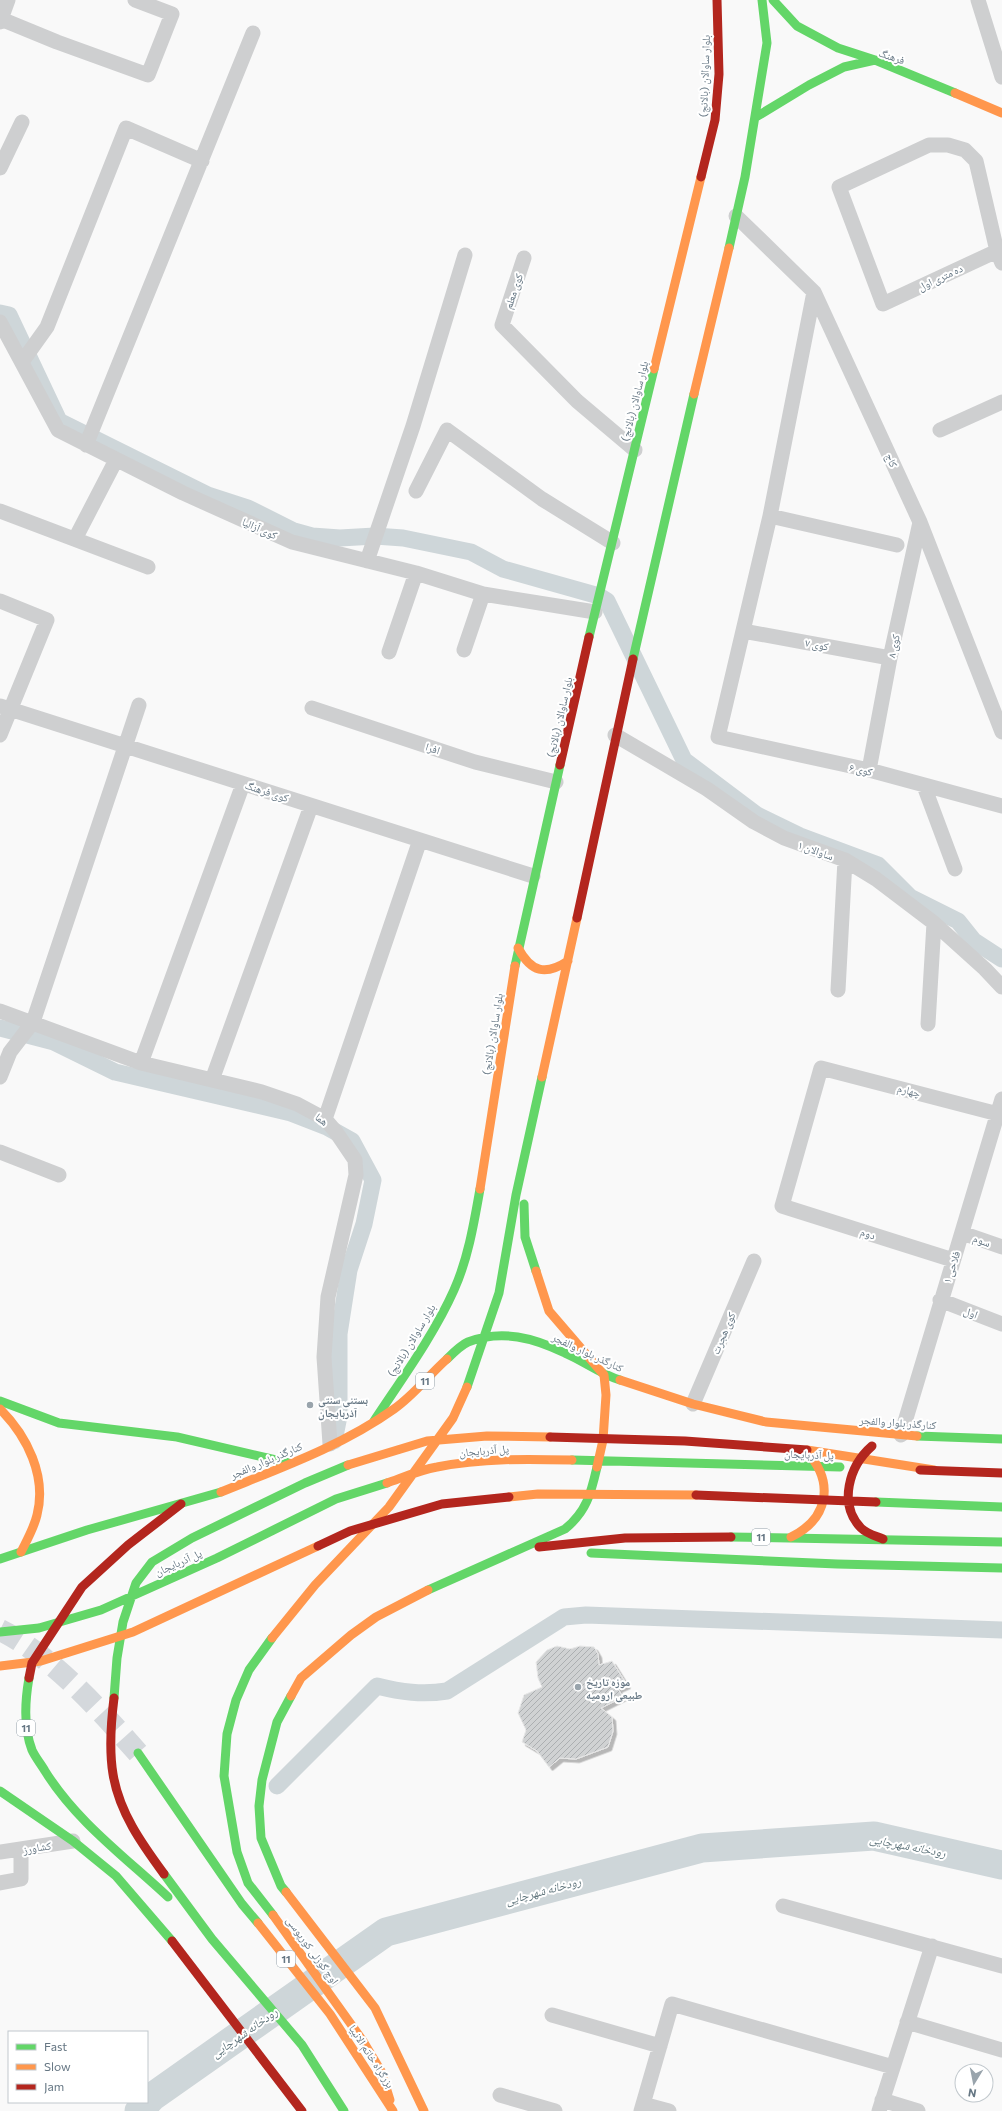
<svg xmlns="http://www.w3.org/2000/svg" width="1002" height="2111" viewBox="0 0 1002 2111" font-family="Commissioner,'Noto Naskh Arabic',sans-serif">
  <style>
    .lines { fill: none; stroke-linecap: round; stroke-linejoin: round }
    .canal { stroke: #ced6d9; stroke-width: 17 }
    .river { stroke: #ced6d9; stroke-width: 29 }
    .building { fill: url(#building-hatch); stroke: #e8e8e8; filter: url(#shadow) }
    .highway-tunnel { stroke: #d4d8dc; stroke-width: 22; stroke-dasharray: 22 11; stroke-linecap: butt }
    .street { stroke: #cecfd0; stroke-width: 15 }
    .fast { stroke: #63d668; stroke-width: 9 }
    .slow { stroke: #ff974d; stroke-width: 9 }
    .jam { stroke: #b3261e; stroke-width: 9 }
    .poi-dot { fill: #99a4ac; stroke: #fff; stroke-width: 1.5 }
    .labels { text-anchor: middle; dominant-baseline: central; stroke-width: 4; stroke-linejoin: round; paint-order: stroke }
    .shield { fill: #fff; stroke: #939fa8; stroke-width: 1 }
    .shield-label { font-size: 10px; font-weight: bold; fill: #657683 }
    .street-label { font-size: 11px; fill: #657683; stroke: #fff }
    .poi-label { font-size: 11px; font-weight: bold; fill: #657683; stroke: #fff; text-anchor: start }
    .water-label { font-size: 12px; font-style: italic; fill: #60757c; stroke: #fff }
  </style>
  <defs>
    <pattern id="building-hatch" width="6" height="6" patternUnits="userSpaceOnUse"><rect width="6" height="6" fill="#d0d2d3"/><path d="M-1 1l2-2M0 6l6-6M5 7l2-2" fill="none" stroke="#acafb1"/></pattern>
    <filter id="shadow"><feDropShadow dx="3.5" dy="3.5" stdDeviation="0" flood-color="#0004"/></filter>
  </defs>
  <rect width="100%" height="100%" fill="#f9f9f9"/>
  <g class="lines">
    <path class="canal" d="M0 313 9 315 59 421 208 495 248 508 294 531 312 536 340 538 375 536 403 538 471 552 503 569 599 596 607 601 684 760 757 815 800 836 878 865 910 897 958 921 974 941 1002 959
      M0 1028 54 1042 115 1072 291 1113 327 1127 352 1141 373 1180 364 1224 349 1270 339 1334V1416L334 1441
      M277 1786 377 1686C401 1692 422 1695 447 1691L564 1617 586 1615 1002 1630"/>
    <path class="river" d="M139 2111 152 2097 386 1932 702 1848 874 1836 1002 1865"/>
  </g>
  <path class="building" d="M557 1646 570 1649 580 1646 594 1647 598 1654 599 1665 612 1661 627 1685 618 1689 623 1697 601 1708 612 1717 613 1731 608 1747 576 1759 560 1758 549 1767 537 1751 522 1742 526 1730 518 1713 524 1695 542 1687 538 1678 536 1662 547 1650Z"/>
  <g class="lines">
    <path class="highway-tunnel" d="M0 1630C51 1655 100 1710 138 1753"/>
    <path class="street" d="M978 0 1002 77
      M1 19 57 42 148 75 172 14 135 0
      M0 22 8 0
      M0 168 22 122
      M736 216 814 292 920 522 1002 732
      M1002 249 997 251 883 304 839 187 929 145H948L965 150 976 161 997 251 1002 263
      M524 258 502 325 577 401 635 450
      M814 292 770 516 718 737 869 770 1002 806
      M0 322 58 430 183 493 292 542 416 573 483 594 595 612
      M22 362 47 327 126 128 202 161
      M940 430 1002 402
      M86 445 253 33
      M416 491 447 430 542 499 613 543
      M0 511 148 567
      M770 516 897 545
      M75 539 116 460
      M367 561 413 426 465 255
      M0 601 47 620 0 735
      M743 631 890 658
      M464 650 483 594
      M389 652 416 573
      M0 706 533 876
      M312 708 475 762 556 782
      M615 735 707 789 754 822 784 838 845 860 876 879 934 923 985 969 1002 987
      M869 770 890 658 920 522
      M924 786 955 869
      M838 990 845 860
      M0 1011 141 1063 262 1092 297 1104 325 1119 336 1132 355 1160 356 1175 328 1297 324 1357 330 1444
      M928 1024 934 923
      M141 1063 243 784
      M0 1077 10 1052 33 1022 139 705
      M212 1080 311 806
      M325 1119 420 840
      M0 1152 59 1175
      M962 1233 1002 1247
      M953 1260 782 1206 821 1068 1002 1115
      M940 1300 1002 1324
      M693 1404 754 1261
      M901 1435 1002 1099
      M0 1852 73 1841
      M0 1883 21 1879V1850
      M783 1906 1002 1966
      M552 2015 660 2046
      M907 2022 1002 2050
      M500 2095 555 2111
      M882 2100 918 2111
      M643 2104 669 2111
      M641 2111 672 2004 893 2067
      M879 2111 932 1946"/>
    <path class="fast" d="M773 0 797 26 838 48 875 60 955 93
      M756 117 809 85 844 67 875 60
      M729 248 745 177 767 43 762 0
      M589 637 654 369
      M633 659 694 394
      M515 966 560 765
      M524 1204 525 1237 536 1271
      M447 1359C453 1353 461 1345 468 1342 502 1329 534 1338 565 1353 584 1361 600 1374 620 1380
      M467 1387 499 1293 516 1195 542 1077
      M0 1401 59 1423 177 1437 289 1463
      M374 1421C401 1380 434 1335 454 1290 468 1259 474 1223 480 1189
      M917 1436 1002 1439
      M572 1460 840 1467
      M876 1502 1002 1507
      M731 1537 1002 1542
      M591 1553 837 1564 1002 1568
      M0 1559 87 1530 221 1492
      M428 1590 565 1529C587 1511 591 1493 597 1467
      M0 1632 39 1628 101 1610 217 1558 336 1499 387 1483
      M272 1638 249 1670 236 1700 227 1734 224 1776 237 1852 248 1883 273 1915
      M29 1678C25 1701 23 1727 32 1750 35 1757 41 1764 45 1771 76 1821 125 1857 168 1897
      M114 1698 117 1658 123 1622 136 1583 152 1562 192 1538 305 1483 348 1465
      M138 1753 242 1904 258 1923
      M0 1791 73 1841 116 1876 172 1941
      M164 1874 212 1939 302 2045 344 2111
      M286 1892 281 1886 261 1838 259 1806 262 1780 277 1722 291 1696"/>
    <path class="slow" d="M955 93 1002 113
      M654 369 701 177
      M694 394 729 248
      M518 948C531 972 545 976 568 961
      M542 1077 577 918
      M480 1189 515 966
      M536 1271 549 1311 604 1375 606 1395 603 1440 597 1467
      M620 1380 693 1404 766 1422 917 1436
      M0 1409C27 1436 47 1476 37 1515 34 1528 27 1540 21 1552
      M807 1450 934 1470
      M348 1465 427 1441 487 1436 550 1437
      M387 1483C404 1477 420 1470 437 1467 482 1458 528 1459 572 1460
      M221 1492C280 1468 342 1446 394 1409 414 1395 429 1375 447 1359
      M509 1497 538 1494 696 1495
      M791 1537C828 1519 835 1483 807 1452
      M272 1638 315 1585 389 1507 453 1418 467 1387
      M0 1666 41 1661 133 1632 318 1546
      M291 1696 301 1678 351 1635 376 1617 428 1590
      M286 1892 375 2008 424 2111
      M273 1915 363 2041 381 2071 390 2100
      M258 1923 330 2014 393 2111"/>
    <path class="jam" d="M701 177 715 120 719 74 717 0
      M560 765 589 637
      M577 918 633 659
      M550 1437 685 1441 807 1450
      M872 1446C849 1466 838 1504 861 1528 867 1534 876 1536 883 1539
      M920 1470 1002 1473
      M696 1495 876 1502
      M318 1546 350 1531 442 1504 509 1497
      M539 1547 625 1538 731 1537
      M29 1678 32 1663 82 1587 128 1545 181 1504
      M114 1698C111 1722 109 1750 113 1774 119 1812 142 1844 164 1874
      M172 1941 302 2111"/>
  </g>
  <g class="poi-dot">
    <circle cx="310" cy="1405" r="4"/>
    <circle cx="578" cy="1687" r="4"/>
  </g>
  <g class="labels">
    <g class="shield">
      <rect x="416" y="1373" width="18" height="16" rx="3"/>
      <rect x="752" y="1529" width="18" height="16" rx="3"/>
      <rect x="17" y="1720" width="18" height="16" rx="3"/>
      <rect x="277" y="1951" width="18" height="16" rx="3"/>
    </g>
    <g class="shield-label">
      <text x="425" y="1381">11</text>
      <text x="761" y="1537">11</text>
      <text x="26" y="1728">11</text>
      <text x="286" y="1959">11</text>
    </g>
    <g class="street-label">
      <text transform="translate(892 56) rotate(19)">فرهنگ</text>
      <text transform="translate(704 76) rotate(-88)">بلوار ساوالان (بالانج)</text>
      <text transform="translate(940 277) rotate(-25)">ده متری اول</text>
      <text transform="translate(513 291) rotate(-71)">کوی معلم</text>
      <text transform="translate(634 401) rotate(-76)">بلوار ساوالان (بالانج)</text>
      <text transform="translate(892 460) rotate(65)">کاج</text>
      <text transform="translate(260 528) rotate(24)">کوی آزالیا</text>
      <text transform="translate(817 644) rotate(11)">کوی ۷</text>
      <text transform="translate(893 646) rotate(-78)">کوی ۸</text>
      <text transform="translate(559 717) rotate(-77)">بلوار ساوالان (بالانج)</text>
      <text transform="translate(433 748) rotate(18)">افرا</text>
      <text transform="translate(861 769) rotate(13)">کوی ۶</text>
      <text transform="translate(267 791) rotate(18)">کوی فرهنگ</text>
      <text transform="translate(816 850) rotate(20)">ساوالان ۱</text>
      <text transform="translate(492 1034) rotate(-81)">بلوار ساوالان (بالانج)</text>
      <text transform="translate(909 1090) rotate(14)">چهارم</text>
      <text transform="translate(322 1119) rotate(38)">هما</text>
      <text transform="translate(868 1233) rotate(18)">دوم</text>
      <text transform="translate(982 1240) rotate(20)">سوم</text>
      <text transform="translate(951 1267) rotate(-72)">فلاحی ۱</text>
      <text transform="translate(971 1312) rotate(21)">اول</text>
      <text transform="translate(723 1333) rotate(-67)">کوی هجرت</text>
      <text transform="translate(411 1340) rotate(-59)">بلوار ساوالان (بالانج)</text>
      <text transform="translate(588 1352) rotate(25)">کنارگذر بلوار والفجر</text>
      <text transform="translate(898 1422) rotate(4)">کنارگذر بلوار والفجر</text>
      <text transform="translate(484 1450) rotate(-5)">پل آذربایجان</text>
      <text transform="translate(809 1454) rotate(2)">پل آذربایجان</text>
      <text transform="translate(266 1460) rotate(-23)">کنارگذر بلوار والفجر</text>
      <text transform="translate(178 1562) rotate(-24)">پل آذربایجان</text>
      <text transform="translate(37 1847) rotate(-9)">کشاورز</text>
      <text transform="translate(313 1950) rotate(54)">اوچ گوزلی کورپوسی</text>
      <text transform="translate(372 2056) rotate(57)">بزرگراه خاتم الانبیا</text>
    </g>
    <g class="poi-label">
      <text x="318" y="1399">بستنی سنتی<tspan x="318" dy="13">آذربایجان</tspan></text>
      <text x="586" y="1681">موزه تاریخ<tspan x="586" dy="13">طبیعی ارومیه</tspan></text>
    </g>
    <g class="water-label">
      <text transform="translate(908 1845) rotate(11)">رودخانه شهرچایی</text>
      <text transform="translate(543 1890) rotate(-15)">رودخانه شهرچایی</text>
      <text transform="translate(244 2032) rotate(-35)">رودخانه شهرچایی</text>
    </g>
  </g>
  <rect x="8" y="2031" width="140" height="72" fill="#ffffff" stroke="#c1c8cd"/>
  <rect x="16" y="2044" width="20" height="6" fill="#63d668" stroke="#c1c8cd"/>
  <text x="44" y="2051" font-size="12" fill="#657683">Fast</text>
  <rect x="16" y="2064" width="20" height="6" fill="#ff974d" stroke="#c1c8cd"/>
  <text x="44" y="2071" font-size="12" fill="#657683">Slow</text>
  <rect x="16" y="2084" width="20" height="6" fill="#b3261e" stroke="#c1c8cd"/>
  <text x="44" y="2091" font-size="12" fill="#657683">Jam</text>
  <g transform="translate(974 2083) rotate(190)"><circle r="19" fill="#ffffff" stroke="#c1c8cd"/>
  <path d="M0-3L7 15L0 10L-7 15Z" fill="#99a4ac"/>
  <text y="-6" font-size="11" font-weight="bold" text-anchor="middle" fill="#657683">N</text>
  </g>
</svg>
